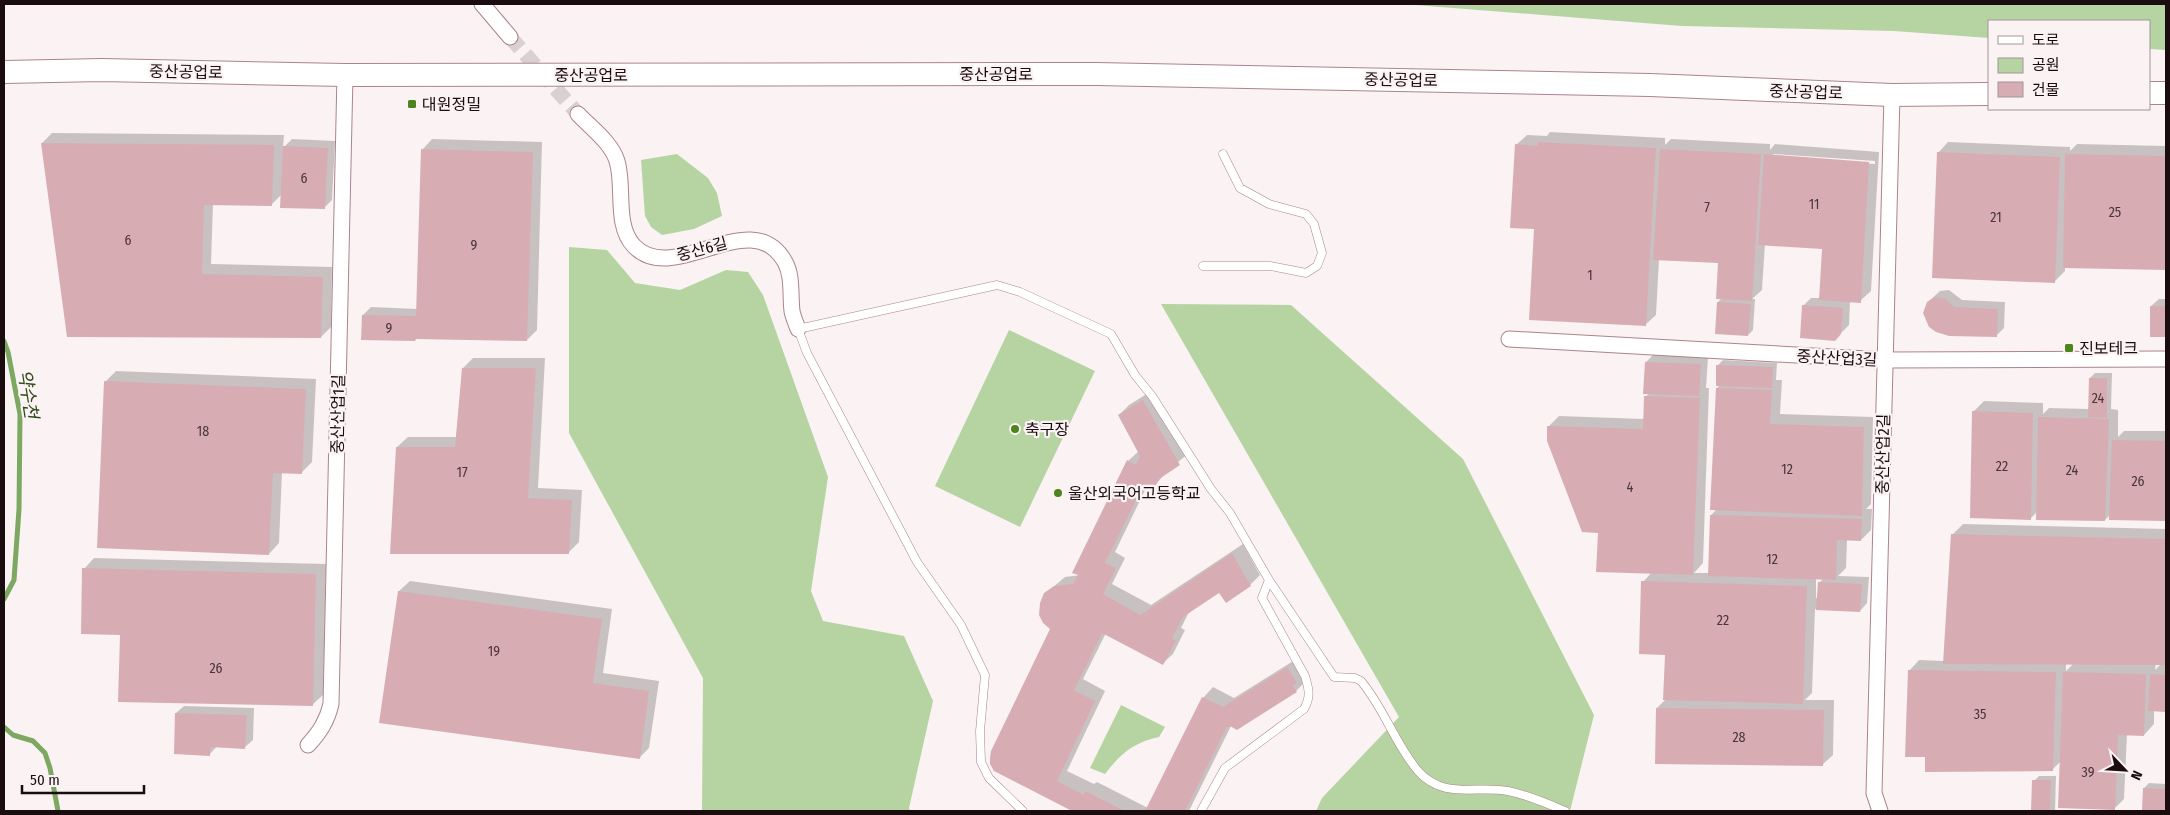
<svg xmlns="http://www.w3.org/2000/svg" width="2170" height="815" viewBox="0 0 2170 815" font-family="'Fira Sans Condensed','Noto Sans KR',sans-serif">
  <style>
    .green { fill: #b5d4a2 }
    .shadow { fill: #0003; fill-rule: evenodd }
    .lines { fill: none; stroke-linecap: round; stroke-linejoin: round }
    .stream { stroke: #7da862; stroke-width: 5 }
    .building { fill: #d7adb3 }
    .street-tunnel { stroke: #d9d0d1; stroke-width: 15; stroke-dasharray: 15 8; stroke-linecap: butt }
    .lane-casing { stroke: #ac848a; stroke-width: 9 }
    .street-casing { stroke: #ac848a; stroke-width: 17 }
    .secondary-casing { stroke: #ac848a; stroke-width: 24 }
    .lane { stroke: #fff; stroke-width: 8 }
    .street { stroke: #fff; stroke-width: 15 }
    .secondary { stroke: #fff; stroke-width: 22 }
    .poi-dot { fill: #4d841e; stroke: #fbf2f3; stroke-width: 2 }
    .labels { text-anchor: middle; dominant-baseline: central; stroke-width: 4.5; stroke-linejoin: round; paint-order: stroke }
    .number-label { font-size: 14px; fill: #4a3538 }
    .street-label { font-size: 16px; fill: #1b0d0f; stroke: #fbf2f3 }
    .poi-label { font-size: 16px; fill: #1b0d0f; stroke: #fbf2f3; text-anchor: start }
    .water-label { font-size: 18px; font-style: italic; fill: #2c4817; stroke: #fbf2f3 }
  </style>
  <rect width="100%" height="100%" fill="#fbf2f3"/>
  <path class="green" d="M1402 4H2166V50L2149 49V21H1989V38L1894 31 1682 26Z
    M677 154 708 178 717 193 722 216 694 229 662 235 651 227 645 216 641 160Z
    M569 247 607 250 635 283 680 290 726 270 748 272 763 295 828 477 811 591 823 621 904 636 933 701 909 808 910 811H702L703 678 569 433Z
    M1161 304 1291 305 1463 459 1594 715 1570 811H1316L1322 798 1399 717Z
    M1009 330 1095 371 1020 527 935 486Z
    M1121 705 1165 727 1159 737C1134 742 1120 754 1105 774L1090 768Z"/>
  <path class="shadow" d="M1550 132 1665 138V145L1671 139 1770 144V150L1775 144 1879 152 1871 291 1860 301H1850L1849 325 1835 339 1803 306 1811 298H1820L1823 248 1765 244 1762 290 1752 299H1755L1753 330 1748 335 1718 302 1722 298 1720 262 1659 259 1656 315 1645 325 1535 228 1516 145 1527 135 1547 136ZM1773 154 1875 161V164L1773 156Z
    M52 133 284 135 283 148 292 139 335 141 332 200 324 208 282 194 271 205 213 204 211 264 332 267 331 327 321 337 68 335 42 143Z
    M432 139 542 142 537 330 527 340 418 338 415 340 363 315 371 307 418 309 422 150Z
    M1948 142 2070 147V151L2077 144 2166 146V269L2065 267V271L2055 281 1938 153Z
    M1949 290 1962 300 2005 302 2004 328 1996 336 1928 302 1940 291Z
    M2159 299H2166V336H2151V306Z
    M1653 355 1708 357 1706 388H1709L1703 563 1694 573H1709L1711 515 1717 509V388L1720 385 1718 365 1723 360 1777 363 1776 380H1782L1780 414 1873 417 1871 504 1866 509H1872L1871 530 1861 540H1847L1846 568 1838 576 1869 577 1867 603 1860 611 1815 609 1812 693 1805 700H1834L1833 755 1822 765 1657 708 1665 700 1666 654 1643 582 1652 572 1549 426 1559 416 1644 419 1645 397 1650 393 1646 362ZM1816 578H1824L1819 583 1818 598H1816Z
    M473 358H545L538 488 582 490 579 542 568 553 397 447 408 437H457L463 368Z
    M116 371 316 379 312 462 302 472H282L279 543 269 554 106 381Z
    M2095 373H2112L2111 409 2118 410V437L2124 431H2166V520L2110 519 2111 514 2105 520 2037 512 2030 519 1974 411 1984 401 2043 403V414L2049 408 2089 409 2090 378Z
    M1153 390 1189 453 1166 472 1154 487 1148 484 1115 552 1125 558 1112 584 1151 605 1243 544 1260 575 1250 585 1220 591 1190 610 1181 628 1185 630 1173 654 1162 664 1106 633 1083 679 1105 691 1067 771 1094 784 1097 782 1148 808 1203 698 1213 687 1234 698 1298 658 1306 681 1296 691 1231 726 1189 811H1075L995 770 1051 629 1045 594 1065 577 1081 575 1128 461 1139 451 1119 415 1129 405Z
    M1963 524 2166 529V710H2154V724L2144 735 2127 734 2124 799 2114 809 2061 761 2052 770 1926 755 1909 671 1919 660 1944 661 1952 535ZM2066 663H2074L2066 671ZM2156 663H2162L2155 670Z
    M94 558 326 564 323 695 312 705 121 633 84 569Z
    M410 581 612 609 603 673 659 681 649 748 639 758 381 722 399 591Z
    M184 706 254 708 253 740 245 747 217 746 210 754 176 713Z
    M2039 776H2056L2055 811H2033L2034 781Z
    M2149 783 2166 784V810L2143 809 2144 788Z"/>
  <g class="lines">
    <path class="stream" d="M4 341 8 352 20 414 19 509 14 580 4 599
      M4 727 13 735 33 741 45 753 50 768 58 811"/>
  </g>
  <path class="building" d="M1538 142 1656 148 1646 326 1529 320 1534 229 1510 228 1515 144 1538 146Z
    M41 143 274 145 272 206 204 205 202 274 323 277 321 338 67 337Z
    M283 146 328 148 325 209 280 208Z
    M421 149 533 152 527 341 416 339 415 341 361 340 362 315 416 316Z
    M1660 149 1761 154 1752 301 1716 299 1718 263 1653 260Z
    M1937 152 2060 157 2055 283 1932 278Z
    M1764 154 1869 162 1861 303 1819 300 1822 249 1758 245Z
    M2065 154 2166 156V270L2063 268Z
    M1935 297 1946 299 1954 307 1998 309 1997 337 1949 336 1936 332 1929 327 1923 313 1927 302Z
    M1717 302 1751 304 1748 336 1715 334Z
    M1802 305 1843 308 1841 334 1835 341 1800 338Z
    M2150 306H2166V337H2150Z
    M1645 362 1701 364 1699 396 1643 394Z
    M1716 365 1773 367 1772 388 1716 386Z
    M462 368H536L528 498 572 500 569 554H390L396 447H455Z
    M2089 378H2107V418L2088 417Z
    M104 381 306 389 302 474 273 473 269 555 97 548Z
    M1716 388 1772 390 1770 424 1864 427 1862 516 1710 510Z
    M1644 396 1700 398 1693 575 1596 572 1598 533 1582 532 1547 441V426L1643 429Z
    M1143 400 1180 465 1159 479 1154 488 1144 484 1105 563 1116 568 1103 594 1140 615 1232 553 1251 586 1226 603 1219 593 1183 617 1172 638 1176 641 1163 665 1102 633 1074 690 1095 701 1057 781 1084 795 1085 791 1125 811H1072L994 771 990 764V758L991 751 1050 629 1043 623 1039 615 1040 603 1044 593 1054 586 1073 584 1078 575 1072 573 1127 460 1136 465 1140 456 1118 415Z
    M1972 411 2033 413 2031 520 1970 518Z
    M2038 417 2109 419 2105 521 2036 520Z
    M2112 440 2166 441V521L2109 520Z
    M1710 515 1862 519 1861 541 1837 540 1836 580 1708 576Z
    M1951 534 2166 539V665L1943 664Z
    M82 568 316 574 313 706 118 702 120 635 81 634Z
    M1641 581 1807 586 1803 704 1663 700 1665 655 1639 654Z
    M1818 582 1862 584 1860 612 1816 610Z
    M398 591 602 619 593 683 649 691 640 759 379 723Z
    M1287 667 1297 683 1293 686 1297 692 1237 730 1230 726 1226 728 1185 811H1145L1202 697 1223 707Z
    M1908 670 2056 672 2053 771 1925 772V757H1905Z
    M2063 672 2146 674 2144 736 2118 735 2115 810 2058 808Z
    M2150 674 2166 675V712L2148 711Z
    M1656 708 1824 710 1823 766 1655 764Z
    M175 713 247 715 245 749 210 747V756L174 754Z
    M2032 780H2051L2050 811H2031Z
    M2143 788 2166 789V811L2142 810Z"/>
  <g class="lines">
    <path class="street-tunnel" d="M510 37 578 114"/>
    <defs>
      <path id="lane" d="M1203 266H1270L1306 273 1317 266 1322 253 1314 224 1306 214 1269 204 1240 188 1223 154
        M1269 580 1334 677 1355 678 1361 681C1384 708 1395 744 1418 771 1444 800 1475 785 1508 791 1528 795 1546 803 1565 811
        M1023 811 989 778 981 762 980 731 985 675 961 625 917 562 807 353 798 329 997 285 1020 292 1111 334 1135 375 1152 396 1211 489 1230 513 1269 580 1262 598 1305 676C1309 689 1311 697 1304 709L1225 768 1201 811"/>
      <path id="street" d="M482 4 510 37
        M578 114C591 128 611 142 617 161 625 187 614 225 634 246 674 288 752 202 785 262 793 276 790 295 792 311 793 317 796 323 798 329
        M1509 339 1885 360 2166 359
        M308 745C320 732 327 721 331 704L345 75
        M1880 811 1874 793 1892 95"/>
      <path id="secondary" d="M4 72 102 70 345 75 1096 74 1650 85 1892 95 1989 94
        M2149 93H2166"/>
    </defs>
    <use href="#lane" class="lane-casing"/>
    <use href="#street" class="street-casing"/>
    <use href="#secondary" class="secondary-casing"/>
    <use href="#lane" class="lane"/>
    <use href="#street" class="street"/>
    <use href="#secondary" class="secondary"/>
  </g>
  <g class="poi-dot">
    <rect x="407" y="99" width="10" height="10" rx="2.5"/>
    <rect x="2064" y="343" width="10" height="10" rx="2.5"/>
    <circle cx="1015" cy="429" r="5"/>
    <circle cx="1058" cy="493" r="5"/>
  </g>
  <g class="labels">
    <g class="number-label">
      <text x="304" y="178">6</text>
      <text x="1814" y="204">11</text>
      <text x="1707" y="207">7</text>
      <text x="2115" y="212">25</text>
      <text x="1996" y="217">21</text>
      <text x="128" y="240">6</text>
      <text x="474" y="245">9</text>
      <text x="1590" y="275">1</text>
      <text x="389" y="328">9</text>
      <text x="2098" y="398">24</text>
      <text x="203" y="431">18</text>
      <text x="2002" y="466">22</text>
      <text x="1787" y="469">12</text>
      <text x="2072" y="470">24</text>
      <text x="462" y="472">17</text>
      <text x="2138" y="481">26</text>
      <text x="1630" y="487">4</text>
      <text x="1772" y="559">12</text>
      <text x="1723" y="620">22</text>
      <text x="494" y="651">19</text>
      <text x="216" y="668">26</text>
      <text x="1980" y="714">35</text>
      <text x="1739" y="737">28</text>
      <text x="2088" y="772">39</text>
    </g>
    <g class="street-label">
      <text transform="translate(186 72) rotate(1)">중산공업로</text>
      <text x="996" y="74">중산공업로</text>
      <text x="591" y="75">중산공업로</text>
      <text transform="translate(1401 80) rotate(1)">중산공업로</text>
      <text transform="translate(1806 92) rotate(2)">중산공업로</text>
      <text transform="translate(702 249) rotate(-15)">중산6길</text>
      <text transform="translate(1837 358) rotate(3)">중산산업3길</text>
      <text transform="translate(338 414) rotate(-89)">중산산업1길</text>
      <text transform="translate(1883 454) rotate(-89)">중산산업2길</text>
    </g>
    <g class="poi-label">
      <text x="422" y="104">대원정밀</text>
      <text x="2079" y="348">진보테크</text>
      <text x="1025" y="429">축구장</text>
      <text x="1068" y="493">울산외국어고등학교</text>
    </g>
    <g class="water-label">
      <text transform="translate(28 394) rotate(81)">약수천</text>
    </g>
  </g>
  <rect width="2170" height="815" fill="none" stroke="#1b0d0f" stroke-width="10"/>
  <rect x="1988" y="20" width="162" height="90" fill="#fbf2f3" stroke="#a19698"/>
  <rect x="1998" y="36" width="25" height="8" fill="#ffffff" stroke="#a19698"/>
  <text x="2032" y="45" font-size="15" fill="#1b0d0f">도로</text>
  <rect x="1998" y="58" width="25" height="15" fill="#b5d4a2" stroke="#a19698"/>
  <text x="2032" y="70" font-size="15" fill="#1b0d0f">공원</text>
  <rect x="1998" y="82" width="25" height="15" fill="#d7adb3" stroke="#a19698"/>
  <text x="2032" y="95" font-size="15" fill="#1b0d0f">건물</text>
  <g transform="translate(2125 770) rotate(115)" stroke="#fbf2f3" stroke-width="4" paint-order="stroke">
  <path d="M0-4L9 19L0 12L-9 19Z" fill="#1b0d0f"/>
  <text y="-8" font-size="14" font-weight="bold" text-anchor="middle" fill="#1b0d0f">N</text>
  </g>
  <path d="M22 785v8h122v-8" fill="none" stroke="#1b0d0f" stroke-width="2.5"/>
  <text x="30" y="785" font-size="15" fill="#1b0d0f" stroke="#fbf2f3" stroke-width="4" paint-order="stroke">50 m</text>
</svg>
